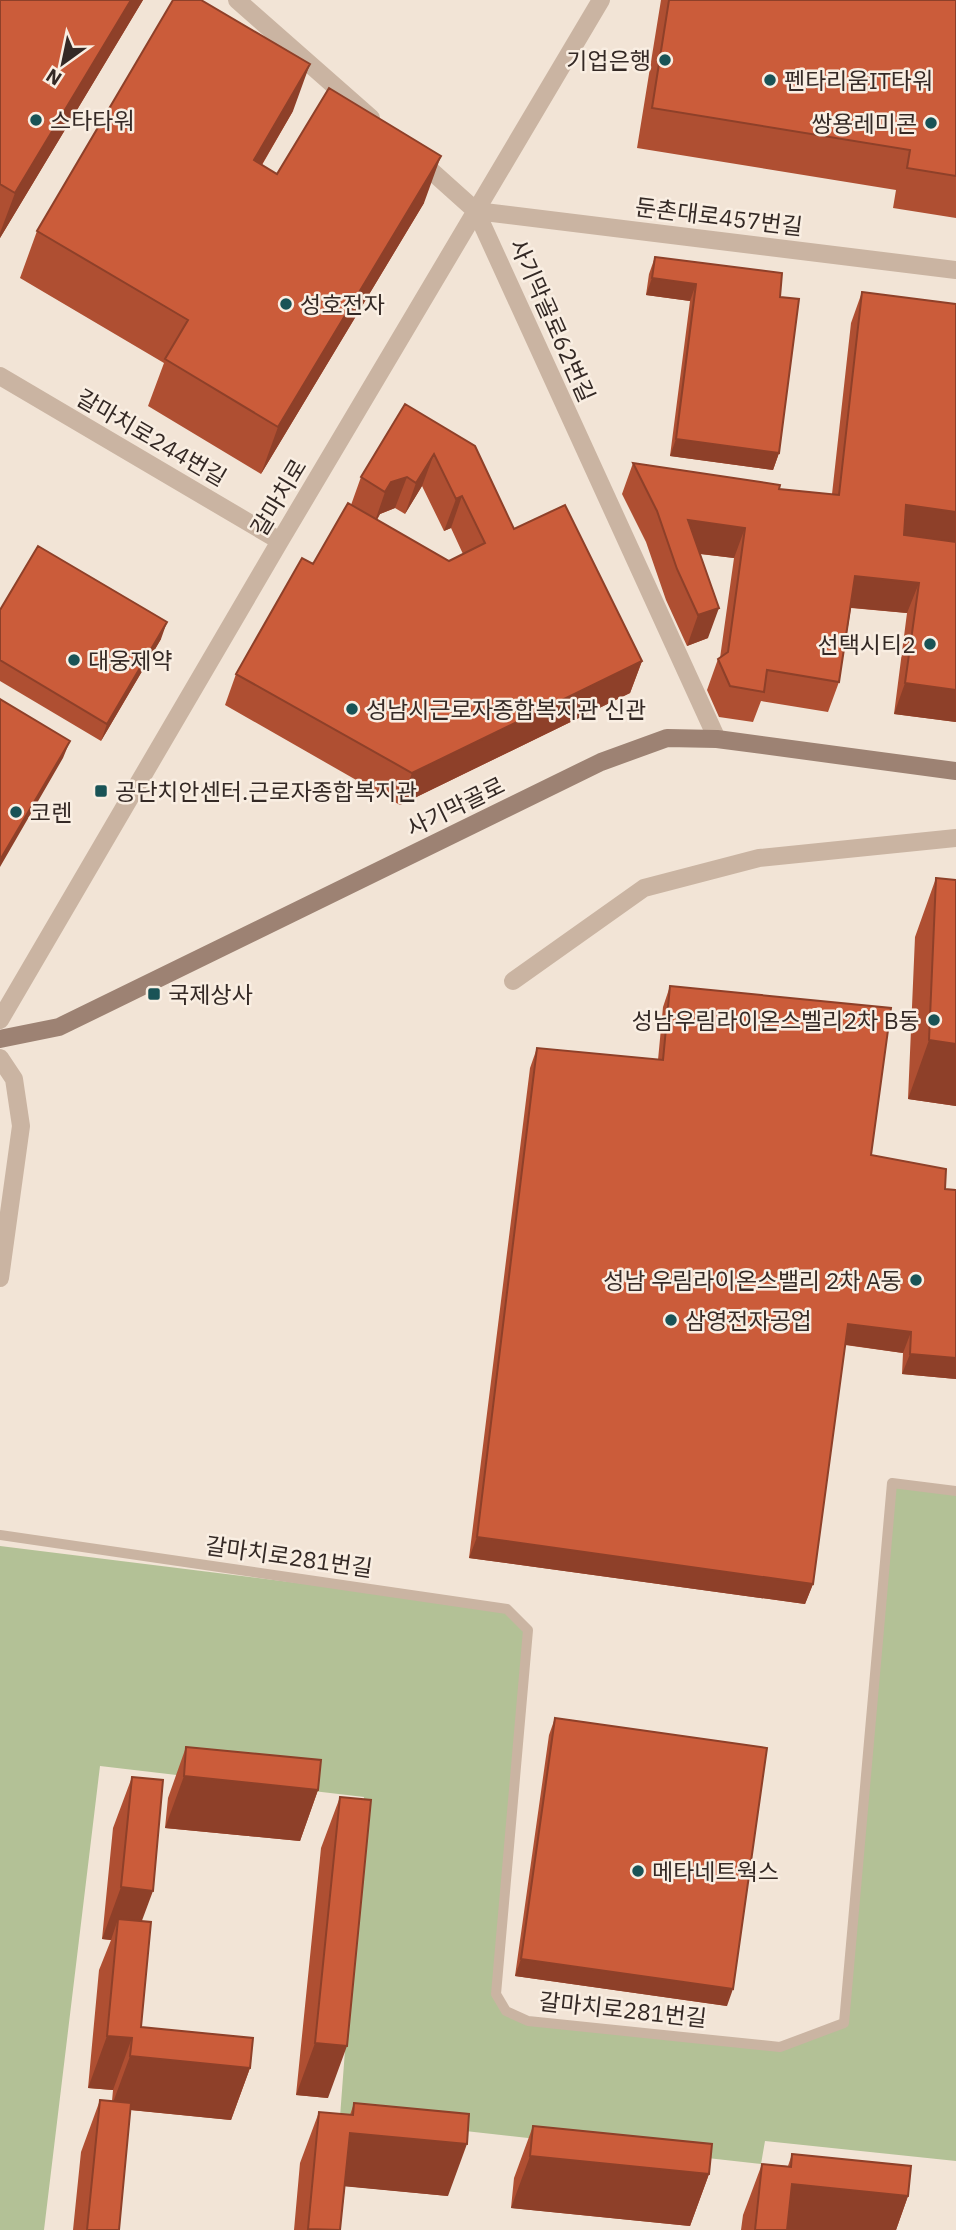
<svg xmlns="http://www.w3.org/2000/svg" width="956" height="2230" viewBox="0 0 956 2230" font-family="'IBM Plex Sans','Noto Sans KR',sans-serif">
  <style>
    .park { fill: #b3c196 }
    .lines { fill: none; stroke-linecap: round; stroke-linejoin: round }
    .lane { stroke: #cab4a2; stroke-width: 10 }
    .street { stroke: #cab4a2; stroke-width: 18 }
    .secondary { stroke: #9d8273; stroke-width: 18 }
    .wall { fill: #af4f32; fill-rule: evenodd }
    .shaded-wall { fill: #8e4029 }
    .building { fill: #cb5c3a; stroke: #8e4029; stroke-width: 2 }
    .poi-dot { fill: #195356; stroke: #f9eee2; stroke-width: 2.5 }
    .labels { text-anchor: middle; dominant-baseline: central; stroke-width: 5; stroke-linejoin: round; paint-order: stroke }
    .poi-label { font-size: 23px; fill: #342925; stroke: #f9eee2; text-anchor: start }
    .street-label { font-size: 23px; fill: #342925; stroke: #f9eee2 }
  </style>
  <rect width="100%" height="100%" fill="#f2e4d6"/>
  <path class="park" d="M892 1483 956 1491V2161L765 2141 761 2164 340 2117 364 1797 100 1766 44 2230H0V1546L507 1609 528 1630 496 1994 506 2011 528 2021 780 2047 844 2022Z"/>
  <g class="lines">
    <path class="lane" d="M0 1535 507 1609 528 1630 496 1994 506 2011 528 2021 780 2047 844 2023 892 1483 956 1491"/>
    <path class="street" d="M237 0 371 118
      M418 159 476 211 717 739
      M476 211 956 270
      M0 376 280 541
      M513 981 644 888 759 858 956 838
      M0 1020 280 541 601 0
      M0 1058 14 1079 21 1126 0 1278"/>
    <path class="secondary" d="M0 1039 59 1027 601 762 667 738 717 739 956 771"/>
  </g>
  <path class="wall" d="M0 0H143L0 238Z
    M661 0H956V218L893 208 896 190 637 148Z
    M293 111 262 165 277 174 424 203 261 474 148 406 164 363 20 278 37 231Z
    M655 257 780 297 779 453 773 470 670 456 690 301 646 295 649 274Z
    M862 292 956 722 894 714 907 613 851 608 839 682 828 712 761 701 753 722 719 717 707 690 718 659 720 658 734 558 700 554 708 638 687 646 666 600 646 542 622 494 633 463 779 489 832 494 851 323Z
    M405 404 514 529 642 661 630 693 400 805 225 705 236 674 313 564 351 505 361 477ZM422 486 444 531 451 528 463 554 449 561 377 520 380 514 395 508 405 514Z
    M0 610 161 639 101 741 0 681Z
    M936 878 956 880V1106L908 1099 915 937Z
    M670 986 871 1155 945 1189 956 1379 902 1374 903 1353 845 1345 813 1584 805 1604 469 1558 530 1068 537 1048 658 1060 663 1007Z
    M555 1718 727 2006 515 1976 549 1735Z
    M186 1747 318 1790 300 1841 165 1828 168 1798Z
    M132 1777 142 1921 141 2027 250 2068 231 2120 130 2110 119 2230H73L81 2152 100 2100 112 2101 113 2090 88 2088 99 1970 111 1940 102 1939 113 1828Z
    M340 1797 328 2098 296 2095 321 1848Z
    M354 2103 448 2196 345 2186 340 2230H294L300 2163 319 2112 350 2115Z
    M533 2126 709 2174 690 2226 511 2208 514 2178Z
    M792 2154 908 2196 896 2230H741L743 2215 762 2164 788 2166Z"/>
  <path class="shaded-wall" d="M131 0H143L0 238V233L15 193Z
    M310 64 293 111 237 207 254 160Z
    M441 156 424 203 261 474 278 427Z
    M652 278 696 284 690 301 646 295Z
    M676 439 779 453 773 470 670 456Z
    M434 454 422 486 405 514 416 483Z
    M407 477 395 508 380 514 374 524 385 492 391 482Z
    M462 496 451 528 444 531 456 499Z
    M906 505 956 512V544L894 536Z
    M688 520 745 528 734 558 677 551Z
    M855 576 919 583 907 613 844 607Z
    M719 608 708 638 687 646 698 615Z
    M167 622 161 639 101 741 107 724Z
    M642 661 630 693 400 805 412 773Z
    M905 683 956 690V722L894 714Z
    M70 741 63 758 0 867V860Z
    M929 1040 956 1044V1106L908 1099Z
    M848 1324 911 1332 903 1353 841 1344Z
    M910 1354 956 1358V1379L902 1374Z
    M477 1537 813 1584 805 1604 469 1558Z
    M184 1776 318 1790 300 1841 165 1828Z
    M121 1887 153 1891 134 1942 118 1919 111 1940 102 1939Z
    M521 1959 733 1989 727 2006 515 1976Z
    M107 2036 132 2038 113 2090 88 2088Z
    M315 2043 347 2046 328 2098 296 2095Z
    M130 2056 250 2068 231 2120 111 2108Z
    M350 2133 467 2144 448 2196 331 2185Z
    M530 2156 709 2174 690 2226 511 2208Z
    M792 2184 908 2196 896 2230H775Z"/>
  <path class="building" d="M0 0H131L15 193 0 184Z
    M173 0H201L310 64 254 160 277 174 329 88 441 156 278 427 165 359 188 320 37 231Z
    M669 0H956V176L907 168 910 150 652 108Z
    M655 257 782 273 780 297 799 299 779 453 676 439 696 284 652 278Z
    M862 292 956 304V512L906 505 904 535 956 542V690L905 683 919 583 855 576 839 682 767 670 764 692 730 686 718 659 728 652 745 528 688 520 719 608 698 615 677 569 657 511 633 463 780 485 779 489 839 495Z
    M405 404 475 446 514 529 565 505 642 661 412 773 236 674 302 558 313 564 348 503 449 561 485 543 462 496 456 499 434 454 416 483 407 477 391 482 385 492 361 477Z
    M38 546 167 622 107 724 0 660V610Z
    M0 699 70 741 0 860Z
    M936 878 956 880V1044L929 1040Z
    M670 986 891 1008 871 1155 946 1169 945 1189 956 1190V1358L910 1354 911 1332 848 1324 813 1584 477 1537 537 1048 663 1060Z
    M555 1718 767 1748 733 1989 521 1959Z
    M186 1747 321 1760 318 1790 184 1776Z
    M132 1777 163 1780 153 1891 121 1887Z
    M340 1797 371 1800 347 2046 315 2043Z
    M118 1919 151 1922 141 2027 253 2038 250 2068 130 2056 132 2038 107 2036Z
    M100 2100 131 2103 119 2230H87Z
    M354 2103 469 2114 467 2144 350 2133 340 2230 308 2229 319 2112 353 2115Z
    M533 2126 712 2144 709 2174 530 2156Z
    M792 2154 911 2166 908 2196 792 2184 787 2230H755L762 2164 791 2167Z"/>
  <g class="poi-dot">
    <circle cx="665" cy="60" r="7"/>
    <circle cx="770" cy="80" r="7"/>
    <circle cx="36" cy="120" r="7"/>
    <circle cx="931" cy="123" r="7"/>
    <circle cx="286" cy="304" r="7"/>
    <circle cx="930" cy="644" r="7"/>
    <circle cx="74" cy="660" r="7"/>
    <circle cx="352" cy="709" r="7"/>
    <rect x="94" y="784" width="14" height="14" rx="3.5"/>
    <circle cx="16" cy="812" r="7"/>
    <rect x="147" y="987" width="14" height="14" rx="3.5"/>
    <circle cx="934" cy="1020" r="7"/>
    <circle cx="916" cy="1280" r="7"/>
    <circle cx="671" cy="1320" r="7"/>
    <circle cx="638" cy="1871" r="7"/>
  </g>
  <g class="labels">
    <g class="poi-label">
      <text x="651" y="60" text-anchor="end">기업은행</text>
      <text x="784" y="80">펜타리움IT타워</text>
      <text x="50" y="120">스타타워</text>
      <text x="917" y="123" text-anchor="end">쌍용레미콘</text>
      <text x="300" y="304">성호전자</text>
      <text x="916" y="644" text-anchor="end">선택시티2</text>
      <text x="88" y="660">대웅제약</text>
      <text x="366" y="709">성남시근로자종합복지관 신관</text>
      <text x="115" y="791">공단치안센터.근로자종합복지관</text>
      <text x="30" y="812">코렌</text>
      <text x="168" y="994">국제상사</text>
      <text x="920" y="1020" text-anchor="end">성남우림라이온스벨리2차 B동</text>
      <text x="902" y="1280" text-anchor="end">성남 우림라이온스밸리 2차 A동</text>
      <text x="685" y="1320">삼영전자공업</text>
      <text x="652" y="1871">메타네트웍스</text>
    </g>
    <g class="street-label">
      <text transform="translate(719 216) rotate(7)">둔촌대로457번길</text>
      <text transform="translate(553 320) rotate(66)">사기막골로62번길</text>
      <text transform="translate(152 437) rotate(30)">갈마치로244번길</text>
      <text transform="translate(278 497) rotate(-59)">갈마치로</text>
      <text transform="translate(455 806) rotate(-26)">사기막골로</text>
      <text transform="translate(289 1556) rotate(8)">갈마치로281번길</text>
      <text transform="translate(623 2009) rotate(6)">갈마치로281번길</text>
    </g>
  </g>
  <g transform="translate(63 63) rotate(213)" stroke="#f9eee2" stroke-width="5" paint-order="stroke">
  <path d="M0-5L12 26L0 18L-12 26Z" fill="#342925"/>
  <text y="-10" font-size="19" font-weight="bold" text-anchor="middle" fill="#342925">N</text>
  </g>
</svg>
